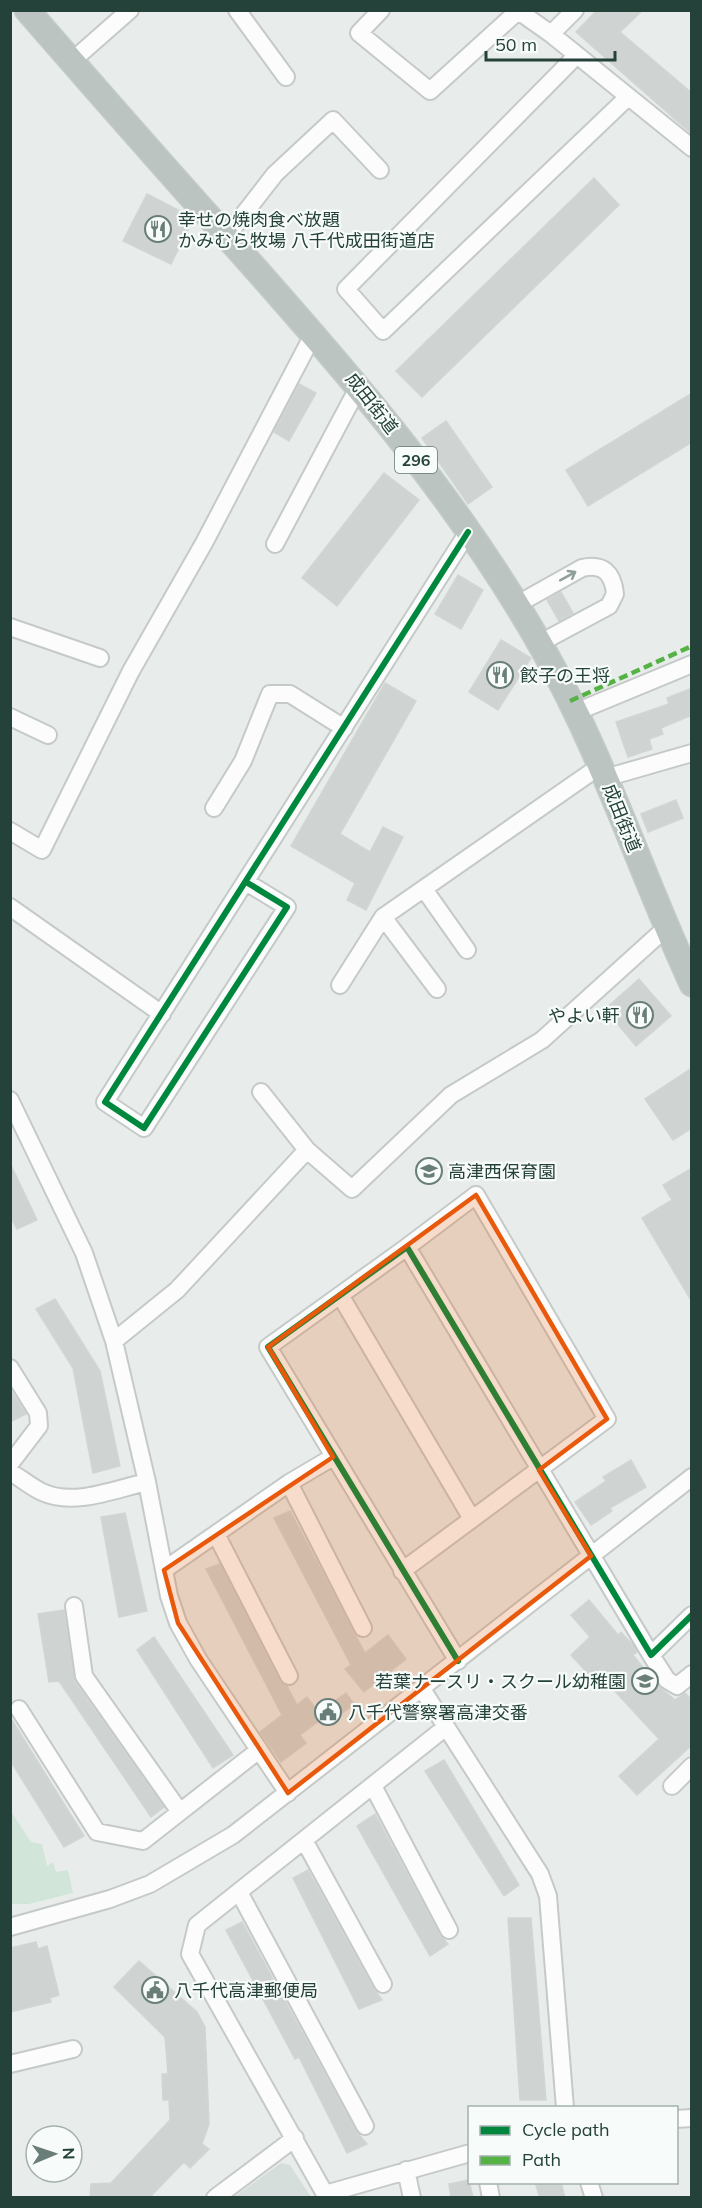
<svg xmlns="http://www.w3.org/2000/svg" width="702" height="2208" viewBox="0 0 702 2208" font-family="Mulish,'Noto Sans JP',sans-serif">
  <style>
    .built { fill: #d6dedb }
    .green { fill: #d1e6d8 }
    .building { fill: #cfd4d2; stroke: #d1d6d4; stroke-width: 1.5 }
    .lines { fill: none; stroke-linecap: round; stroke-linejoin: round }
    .minor-casing { stroke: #c5cac8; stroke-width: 20 }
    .highway-casing { stroke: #c3ccc9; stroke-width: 27 }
    .minor { stroke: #fcfcfc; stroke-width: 16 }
    .highway { stroke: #bcc4c2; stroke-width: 24 }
    .quiet { stroke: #55b346; stroke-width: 4.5; stroke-dasharray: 9 4.5; stroke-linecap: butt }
    .cycleway-casing { stroke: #f7fbf9; stroke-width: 10 }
    .cycleway { stroke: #00873e; stroke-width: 6 }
    .oneway { stroke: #909f9b }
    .marked { fill: #e8590c; fill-opacity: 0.2; stroke: #e8590c; stroke-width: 4.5; stroke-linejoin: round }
    .labels { text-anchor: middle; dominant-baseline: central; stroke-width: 4.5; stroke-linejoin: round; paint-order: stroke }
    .shield { fill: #f7fbf9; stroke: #637a73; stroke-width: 1.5 }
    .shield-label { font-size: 16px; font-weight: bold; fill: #24423a }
    .poi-label { font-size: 18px; fill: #24423a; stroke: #f7fbf9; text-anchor: start }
    .street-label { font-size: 18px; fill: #24423a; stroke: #f7fbf9 }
  </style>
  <rect width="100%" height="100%" fill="#e8edeb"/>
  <path class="built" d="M281 2163 290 2165 311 2197H234Z"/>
  <path class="green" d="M10 1810 31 1842 42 1844 47 1866 53 1862 56 1872 68 1870 73 1893 29 1904H11Z"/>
  <path class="building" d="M597 10H643L620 32 692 93V134L576 32Z
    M594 178 619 205 422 397 396 371Z
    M147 194 188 215 193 220 171 264 123 241Z
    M299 384 316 393 289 441 274 432Z
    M692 393V442L588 506 566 470Z
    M446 421 492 487 468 504 422 438Z
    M384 473 419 500 337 606 302 578Z
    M458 575 483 590 461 629 435 614Z
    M561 592 573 613 559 621 547 600Z
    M501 640 531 658 498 710 469 692Z
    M385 683 416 701 340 834 370 852 383 827 403 837 366 910 347 900 355 883 291 846Z
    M692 688V715L661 728 663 734 649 739 652 749 628 757 616 722 669 704 667 698Z
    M676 800 683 818 648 832 641 814Z
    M639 979 671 1016 636 1046 605 1009Z
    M692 1068V1128L673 1140 645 1099Z
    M10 1163 37 1220 17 1229 10 1216Z
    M692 1168V1302L642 1218 672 1200 663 1185Z
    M55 1299 100 1371 120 1466 93 1473 73 1368 36 1309Z
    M10 1389 26 1414 10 1422Z
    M631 1460 646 1487 610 1508 612 1511 591 1525 575 1502 606 1481 603 1477Z
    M290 1511 365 1653 388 1635 406 1659 364 1692 345 1669 351 1665 274 1518Z
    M125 1513 147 1611 119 1617 101 1517Z
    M220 1564 280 1681 287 1686 297 1705 307 1697 323 1718 300 1735 306 1743 281 1762 260 1732 282 1715 206 1569Z
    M589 1600 618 1635 621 1632 633 1645 637 1652 633 1655 658 1686 675 1700 685 1693 692 1700V1745L637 1795 619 1776 659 1739 598 1673 592 1678 571 1655 590 1637 571 1615Z
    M64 1610 75 1682 164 1807 151 1817 59 1681 49 1682 38 1614Z
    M154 1637 233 1755 213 1768 137 1650Z
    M346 1693 354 1704 340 1715 331 1704Z
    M10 1717 84 1836 64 1847 10 1760Z
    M444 1760 519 1885 504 1896 425 1771Z
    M375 1814 440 1935 448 1944 430 1956 357 1826Z
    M308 1870 374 1989 382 2000 359 2009 293 1878Z
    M508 1918H531L546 2100H520Z
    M242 1922 356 2131 367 2144 347 2153 299 2057 295 2059 226 1930Z
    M36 1942 38 1949 47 1946 59 1995 50 1998 51 2002 10 2012V1948Z
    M139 1961 197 2012 205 2027 209 2124 202 2144 209 2149 190 2168 184 2162 149 2198H90L91 2184 111 2183 170 2120 169 2100H163L162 2074H168L165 2037 114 1987Z
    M469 2180 473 2198H451L449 2184Z
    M535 2182H561L565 2198H540Z"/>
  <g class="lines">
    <defs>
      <path id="minor" d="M237 10 286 77
        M381 10 359 33 430 91 518 11
        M517 10 551 34 692 148
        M551 34 575 10
        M577 55 346 289 383 331 628 97
        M72 61 130 10
        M226 237 275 174 333 120 380 170
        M275 544 359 386
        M516 605 582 568C603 563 613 573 615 594L609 606 540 643
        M10 627 100 658
        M576 712 692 664
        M10 717 48 735
        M605 778 692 753
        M214 808 243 761 270 694H290L344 728
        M10 831 42 850 131 671 204 543 314 333
        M246 882 287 907 144 1128 105 1102 468 532
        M424 889 467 950
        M10 907 162 1014
        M340 985 383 917
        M437 989 383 917 600 766
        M10 1100 84 1253 114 1341 147 1482 169 1596 178 1623 198 1659 288 1793
        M307 1150 352 1189 451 1095 542 1040 667 927
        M340 1295 472 1519
        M114 1341 177 1290 307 1150 261 1092
        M10 1368 38 1413 39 1426 10 1464
        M10 1472C21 1478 31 1487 42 1492 74 1507 115 1489 147 1482
        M289 1483 363 1628
        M216 1534 289 1676
        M164 1570 289 1483 333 1457
        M402 1571 607 1419 476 1195 407 1247
        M74 1606 84 1676 180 1812
        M651 1655 667 1680 677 1686 692 1674
        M458 1661 268 1347 407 1247 651 1655 692 1615
        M422 1689 540 1874 548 1896 565 2108
        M19 1709 97 1832 143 1841 259 1750
        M446 1727 197 1925 190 1954 325 2194 470 2153
        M373 1786 449 1930
        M672 1786 692 1766
        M304 1840 383 1984
        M239 1892 365 2126
        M10 1927 110 1899 150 1884 233 1835 692 1477
        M10 2064 73 2049
        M676 2119 692 2118
        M406 2170 412 2198
        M488 2182 491 2198
        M589 2182 594 2198
        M215 2198 295 2138"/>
      <path id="highway" d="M27 10C94 87 161 164 229 239 344 368 459 499 544 651 604 757 641 874 692 984"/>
    </defs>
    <use href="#minor" class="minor-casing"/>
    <use href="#highway" class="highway-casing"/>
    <use href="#minor" class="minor"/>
    <use href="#highway" class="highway"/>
    <path class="quiet" d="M570 701 692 646"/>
    <defs>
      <path id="cycleway" d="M246 882 287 907 144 1128 105 1102 468 532
        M458 1661 268 1347 407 1247 651 1655 692 1615"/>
    </defs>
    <use href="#cycleway" class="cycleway-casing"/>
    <use href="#cycleway" class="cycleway"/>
  </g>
  <defs><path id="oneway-shaft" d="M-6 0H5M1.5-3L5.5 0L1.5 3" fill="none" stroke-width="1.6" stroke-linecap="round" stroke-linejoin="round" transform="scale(1.5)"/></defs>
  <use class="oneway" href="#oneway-shaft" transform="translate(568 576) rotate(-29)"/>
  <path class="marked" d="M476 1195 607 1419 539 1470 591 1556 288 1793 178 1623 164 1570 333 1457 268 1347Z"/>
  <defs>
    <symbol id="restaurant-ring" viewBox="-11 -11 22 22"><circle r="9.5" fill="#f7fbf9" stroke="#697e78" stroke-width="1.5"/><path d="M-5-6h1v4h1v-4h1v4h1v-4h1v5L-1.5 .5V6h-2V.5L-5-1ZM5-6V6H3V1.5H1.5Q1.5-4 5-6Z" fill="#697e78"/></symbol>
    <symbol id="school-ring" viewBox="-11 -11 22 22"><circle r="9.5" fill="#f7fbf9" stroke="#697e78" stroke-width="1.5"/><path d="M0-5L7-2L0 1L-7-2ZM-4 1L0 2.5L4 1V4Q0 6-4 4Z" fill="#697e78"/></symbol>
    <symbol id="civic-ring" viewBox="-11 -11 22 22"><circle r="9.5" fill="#f7fbf9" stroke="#697e78" stroke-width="1.5"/><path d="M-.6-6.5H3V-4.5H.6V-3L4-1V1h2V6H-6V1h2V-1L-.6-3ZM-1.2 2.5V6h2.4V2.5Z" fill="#697e78"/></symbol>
  </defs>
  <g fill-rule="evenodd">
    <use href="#restaurant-ring" x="143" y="214" width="30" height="30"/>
    <use href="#restaurant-ring" x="485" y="660" width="30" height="30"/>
    <use href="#restaurant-ring" x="625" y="1000" width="30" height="30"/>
    <use href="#school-ring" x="414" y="1156" width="30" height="30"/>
    <use href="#school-ring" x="630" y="1666" width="30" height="30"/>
    <use href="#civic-ring" x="313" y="1697" width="30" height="30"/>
    <use href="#civic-ring" x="140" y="1975" width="30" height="30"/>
  </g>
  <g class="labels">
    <rect class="shield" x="395" y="447" width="42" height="26" rx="4.5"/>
    <g class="shield-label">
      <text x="416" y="460">296</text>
    </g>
    <g class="poi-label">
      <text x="178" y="219">幸せの焼肉食べ放題<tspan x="178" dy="21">かみむら牧場 八千代成田街道店</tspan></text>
      <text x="520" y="675">餃子の王将</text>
      <text x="620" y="1015" text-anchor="end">やよい軒</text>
      <text x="448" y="1171">高津西保育園</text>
      <text x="626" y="1681" text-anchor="end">若葉ナースリ・スクール幼稚園</text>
      <text x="348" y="1712">八千代警察署高津交番</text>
      <text x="174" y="1990">八千代高津郵便局</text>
    </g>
    <g class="street-label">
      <text transform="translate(372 403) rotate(52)">成田街道</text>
      <text transform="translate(622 818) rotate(68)">成田街道</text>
    </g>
  </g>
  <rect width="702" height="2208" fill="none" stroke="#24423a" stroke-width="24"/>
  <rect x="468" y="2106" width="210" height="78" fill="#f7fbf9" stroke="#a3b1ad" stroke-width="1.5"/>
  <rect x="480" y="2126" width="30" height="9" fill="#00873e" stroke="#a3b1ad" stroke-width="1.5"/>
  <text x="522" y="2136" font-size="18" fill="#24423a">Cycle path</text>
  <rect x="480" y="2156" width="30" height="9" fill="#55b346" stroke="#a3b1ad" stroke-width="1.5"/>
  <text x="522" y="2166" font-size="18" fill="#24423a">Path</text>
  <g transform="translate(54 2154) rotate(88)"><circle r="28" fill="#f7fbf9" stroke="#a3b1ad" stroke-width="1.5"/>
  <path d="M0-4.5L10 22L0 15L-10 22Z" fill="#697e78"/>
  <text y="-9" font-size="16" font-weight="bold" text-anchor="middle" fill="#24423a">N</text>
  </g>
  <path d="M486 51v9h129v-9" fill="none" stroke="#24423a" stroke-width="3"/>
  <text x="495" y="51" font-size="18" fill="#24423a" stroke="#f7fbf9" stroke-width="4.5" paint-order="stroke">50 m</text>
</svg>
